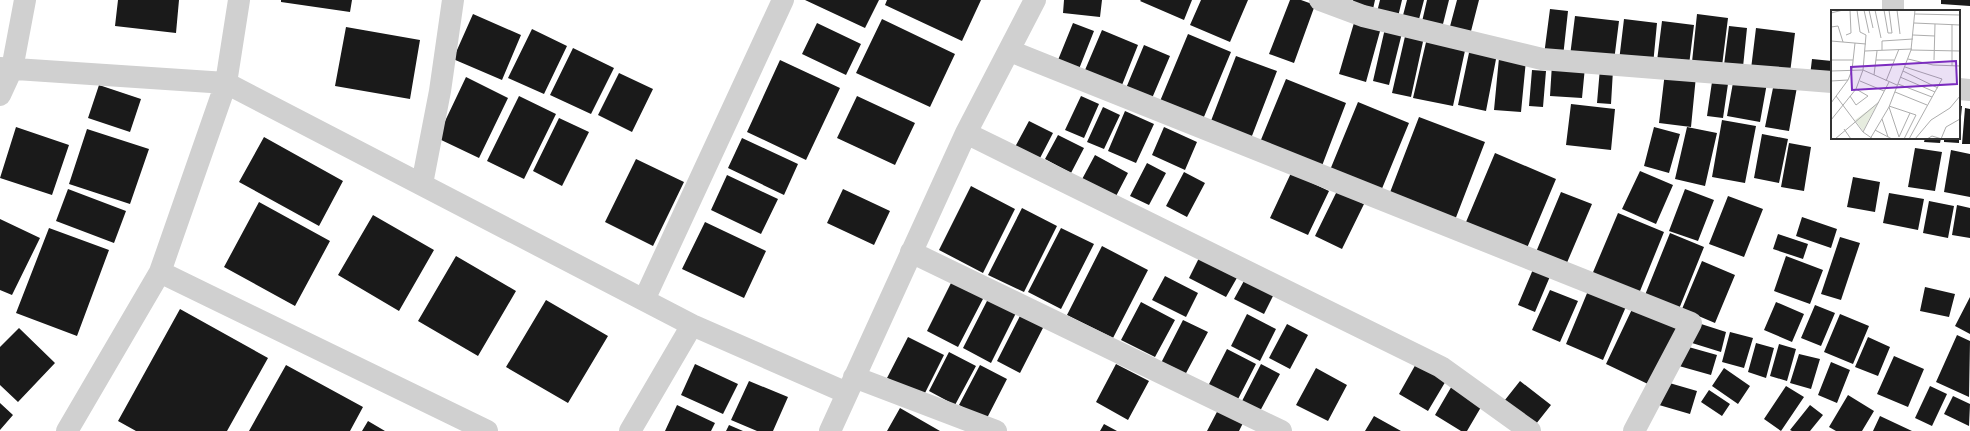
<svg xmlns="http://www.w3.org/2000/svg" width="1970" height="431" viewBox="0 0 1970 431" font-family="'PT Sans',sans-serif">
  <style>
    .building { fill: #1a1a1a }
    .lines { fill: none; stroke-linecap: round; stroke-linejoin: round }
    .minor { stroke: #d0d0d0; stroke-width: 22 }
    .inset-road { fill: none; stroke: #adadad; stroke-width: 1 }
    .view { fill: #7b2cbf; fill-opacity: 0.15; stroke: #7b2cbf; stroke-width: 2 }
    .inset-edge { fill: none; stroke: #333; stroke-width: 2 }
  </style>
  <rect width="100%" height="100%" fill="#fff"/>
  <path class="building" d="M118 0H179L176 33 115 26Z
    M281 0H352L350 12 281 2Z
    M805 0H879L865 28Z
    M887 0H981L962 41 885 5Z
    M1064 0H1102L1100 17 1063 13Z
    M1141 0H1192L1184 20 1140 1Z
    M1201 0H1248L1230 42 1190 25Z
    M1290 0H1301L1315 5 1294 63 1269 54Z
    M1353 0H1375L1373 9 1352 3Z
    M1380 0H1402L1397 21 1376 16Z
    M1407 0H1424L1417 27 1401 23Z
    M1427 0H1449L1441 32 1421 26Z
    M1457 0H1479L1469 39 1448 34Z
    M1941 0H1970V6L1941 4Z
    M1550 9 1568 11 1563 57 1544 55Z
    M473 14 521 35 502 80 453 59Z
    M1697 14 1728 18 1722 66 1692 62Z
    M1356 16 1382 24 1366 82 1339 74Z
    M1575 16 1619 21 1614 61 1570 56Z
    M882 19 955 54 930 107 856 73Z
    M1624 19 1657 23 1653 65 1619 61Z
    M1662 21 1694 25 1689 65 1657 61Z
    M817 23 861 44 846 75 802 54Z
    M1073 23 1094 31 1079 69 1058 60Z
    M1386 24 1403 29 1389 85 1373 81Z
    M1729 26 1747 28 1743 67 1724 65Z
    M346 27 420 40 410 99 335 86Z
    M1756 28 1795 33 1790 73 1751 69Z
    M532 29 567 46 544 94 508 78Z
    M1102 30 1138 45 1122 85 1085 70Z
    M1406 32 1424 37 1411 97 1392 93Z
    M1188 34 1231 52 1201 124 1158 106Z
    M1427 38 1466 46 1453 106 1413 98Z
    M1144 45 1170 56 1150 103 1124 93Z
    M573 48 614 68 591 114 550 95Z
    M1470 48 1497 54 1486 111 1458 105Z
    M1236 56 1277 71 1250 141 1209 126Z
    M1499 58 1526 60 1521 112 1494 110Z
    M1812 59 1832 61V79L1810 76Z
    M780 60 840 88 806 160 747 132Z
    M1552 64 1585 67 1582 98 1550 96Z
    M1600 68 1613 70 1611 104 1597 103Z
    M1532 70 1546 71 1543 107 1529 106Z
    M1665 72 1696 76 1691 127 1659 123Z
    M619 73 653 89 632 132 598 115Z
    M1713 75 1729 77 1723 118 1707 116Z
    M466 77 508 98 479 158 437 138Z
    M1734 77 1767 83 1760 122 1727 116Z
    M1286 79 1346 103 1320 171 1258 147Z
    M1774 83 1797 87 1789 131 1765 127Z
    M99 85 141 99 130 132 88 118Z
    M519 96 556 114 524 179 487 161Z
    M857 96 915 123 895 165 837 138Z
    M1081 96 1099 104 1084 138 1065 130Z
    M1358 102 1409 123 1381 191 1330 170Z
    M1571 104 1615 109 1611 150 1566 145Z
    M1959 106H1962L1960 127H1959Z
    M1103 107 1120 115 1104 149 1087 142Z
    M1965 108 1970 109V144H1962Z
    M1125 111 1154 124 1136 163 1108 151Z
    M1419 117 1485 142 1455 220 1389 195Z
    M559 118 589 132 562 186 533 171Z
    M1722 120 1756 126 1745 183 1712 177Z
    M1029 121 1053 133 1039 160 1015 147Z
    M16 127 69 145 52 195 0 178Z
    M1164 127 1197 142 1185 170 1152 155Z
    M1654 127 1680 134 1669 173 1644 166Z
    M1687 127 1717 133 1705 186 1675 179Z
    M87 129 149 149 130 204 69 184Z
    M1762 134 1788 139 1779 183 1754 178Z
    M1058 135 1084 148 1071 173 1045 159Z
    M264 137 343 181 319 226 239 182Z
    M742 138 798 164 784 195 728 168Z
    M1925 138H1941L1940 143 1924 142Z
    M1944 138H1959V143L1944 142Z
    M1789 143 1811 147 1804 191 1781 187Z
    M1915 148 1942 152 1935 191 1908 187Z
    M1951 150 1970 154V197L1944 192Z
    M1495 153 1556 179 1527 248 1466 222Z
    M1095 155 1128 173 1114 200 1080 183Z
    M636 159 684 182 653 246 605 222Z
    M1147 163 1166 173 1149 205 1130 196Z
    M1640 171 1673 185 1656 224 1622 209Z
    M1184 172 1205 183 1187 217 1166 206Z
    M1291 173 1329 191 1308 235 1270 218Z
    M727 175 778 199 761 234 711 210Z
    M1853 177 1880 182 1875 212 1847 207Z
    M971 186 1015 209 983 273 939 250Z
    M68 189 126 211 114 243 56 221Z
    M843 189 890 211 874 245 827 223Z
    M1685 189 1714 200 1698 241 1669 231Z
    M1337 191 1364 204 1342 249 1315 236Z
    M1561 192 1592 204 1566 265 1536 252Z
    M1889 193 1924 199 1918 230 1883 223Z
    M1728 196 1763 209 1744 257 1709 244Z
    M1929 201 1954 206 1948 238 1923 233Z
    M259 202 330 241 295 306 224 267Z
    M1957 205 1970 208V238L1952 235Z
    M1022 208 1057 226 1024 292 988 275Z
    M1618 213 1664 232 1638 296 1591 277Z
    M373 215 434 250 399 311 338 275Z
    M1802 217 1837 229 1831 248 1796 236Z
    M0 219 40 238 12 295 0 290Z
    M705 222 766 251 744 298 682 269Z
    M49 228 109 250 77 336 16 313Z
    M1061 228 1094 244 1061 309 1028 292Z
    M1670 233 1704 247 1679 309 1645 295Z
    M1778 234 1808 244 1803 259 1773 249Z
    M1840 237 1860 243 1841 300 1821 294Z
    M1102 246 1148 270 1113 338 1067 315Z
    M456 256 516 291 478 356 418 321Z
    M1200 256 1238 276 1226 297 1189 278Z
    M1786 256 1823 270 1810 304 1774 291Z
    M1702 261 1735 275 1715 323 1682 309Z
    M1534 267 1551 274 1535 312 1518 305Z
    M1165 276 1198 293 1186 317 1152 300Z
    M1245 279 1274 294 1264 314 1234 299Z
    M952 281 984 297 958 347 927 331Z
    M1590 286 1628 302 1603 360 1566 344Z
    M1925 287 1955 294 1949 317 1920 311Z
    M1550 290 1578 301 1560 342 1532 330Z
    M989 297 1017 311 991 363 963 348Z
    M1970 297V334L1955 326Z
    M546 300 608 336 568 403 506 367Z
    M1141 302 1175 320 1155 357 1121 340Z
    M1776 302 1804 314 1792 342 1764 330Z
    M1634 305 1679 326 1650 385 1606 364Z
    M1815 305 1835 313 1821 346 1801 338Z
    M180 309 268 358 227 431H136L118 421Z
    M1023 310 1046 322 1020 373 997 361Z
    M1247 314 1276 329 1260 361 1231 346Z
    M1840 314 1869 326 1853 364 1824 352Z
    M1183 320 1208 332 1185 375 1161 363Z
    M1698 323 1726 332 1721 352 1692 343Z
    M1287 324 1308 335 1290 369 1269 358Z
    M19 328 55 363 18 402 0 385V347Z
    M1730 332 1753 338 1744 368 1722 362Z
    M1957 335 1970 341 1969 397 1936 382Z
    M908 337 944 355 923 397 887 378Z
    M1868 337 1890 347 1878 376 1855 367Z
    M1756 343 1774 348 1766 378 1748 372Z
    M1779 344 1796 349 1787 381 1770 376Z
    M1685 346 1717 355 1711 375 1679 366Z
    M1227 349 1256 364 1236 403 1207 388Z
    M949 352 976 366 955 405 929 391Z
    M1799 354 1820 359 1811 389 1790 383Z
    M1894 356 1924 369 1908 407 1877 394Z
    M1417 362 1447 379 1428 411 1399 394Z
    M1831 362 1850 370 1837 403 1818 395Z
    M695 364 738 384 723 414 681 395Z
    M1116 364 1149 381 1128 420 1096 402Z
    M1261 364 1280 374 1259 413 1241 403Z
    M286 365 363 407 350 431H249Z
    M980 365 1007 379 986 420 959 405Z
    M1316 368 1347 385 1328 421 1296 405Z
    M1724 368 1750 386 1738 404 1712 386Z
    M749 381 788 397 773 431H757L731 420Z
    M1520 381 1551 405 1532 429 1501 405Z
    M1666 382 1697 391 1690 414 1659 405Z
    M1453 384 1484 402 1467 431H1461L1435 415Z
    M1786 386 1804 397 1781 431 1764 419Z
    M1930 386 1947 394 1932 426 1915 418Z
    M1709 390 1730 404 1722 416 1701 402Z
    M1848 395 1874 411 1862 431H1836L1829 427Z
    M1953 396 1970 404 1969 426 1944 414Z
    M0 403 13 415 0 430Z
    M677 405 715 423 711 431H665Z
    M1810 405 1823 415 1810 431H1792L1790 430Z
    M900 408 940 431H887Z
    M1219 408 1244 421 1239 431H1207Z
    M1374 416 1401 431H1365Z
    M1880 416 1912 431H1873Z
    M368 421 385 431H362Z
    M1104 424 1117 431H1100Z
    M729 425 743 431H726Z"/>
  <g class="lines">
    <path class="minor" d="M1320 0 1363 16 1542 59 1832 82
      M1893 11V0
      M1010 51 1691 323 1634 431
      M0 68 226 83 692 325 847 393
      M1959 89 1970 90
      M0 95 12 69 25 0
      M966 133 1441 367 1530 431
      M422 184 440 91 453 0
      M911 252 1281 431
      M160 272 487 431
      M644 300 783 0
      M854 377 996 431
      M67 431 160 272 226 83 239 0
      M630 431 692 325
      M830 431 966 133 1035 0"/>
  </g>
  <g transform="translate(1831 10)">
    <rect width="129" height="129" fill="#fff"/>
    <path d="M46 94 32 121 24 110Z" fill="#e6ecdf"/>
    <path class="inset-road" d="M33 0 38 23M38 0 42 18M44 0 50 28M53 0 57 23H61L58 0M66 0 69 24M0 3 12 0M84 4 129 5M83 13 129 15M121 14V56M0 17 7 16 12 32M15 25 20 23 19 0M82 25 104 26M0 31 35 34M51 40V31L82 29M80 40 129 41M34 41 81 39M77 49 102 55 129 56M0 50H22M45 50H63M103 50 104 14M74 57 111 69 78 129M0 61 32 60 66 75M72 61 107 78M43 65 46 41M69 67 104 82M0 71 17 70M29 71 53 81M55 71 68 39M67 74 101 87M64 82 96 95M5 86 32 122 42 129M19 86 25 95 37 86 25 79M0 93 17 70 21 60 24 33M58 96 85 105 73 129M58 97 68 127M51 109 57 127M0 110 25 79 32 60 35 25 29 22 26 0M13 119 20 129M44 120 61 129M32 122 58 72M68 127 79 103M4 129 48 92M39 129 58 97 80 40 84 0M84 129 100 110 119 98 129 86M96 129 101 126 111 129M110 129 115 117 129 109"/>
    <path class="view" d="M125 51 126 74 21 80 20 57Z"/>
    <rect width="129" height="129" class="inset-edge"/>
  </g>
</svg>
